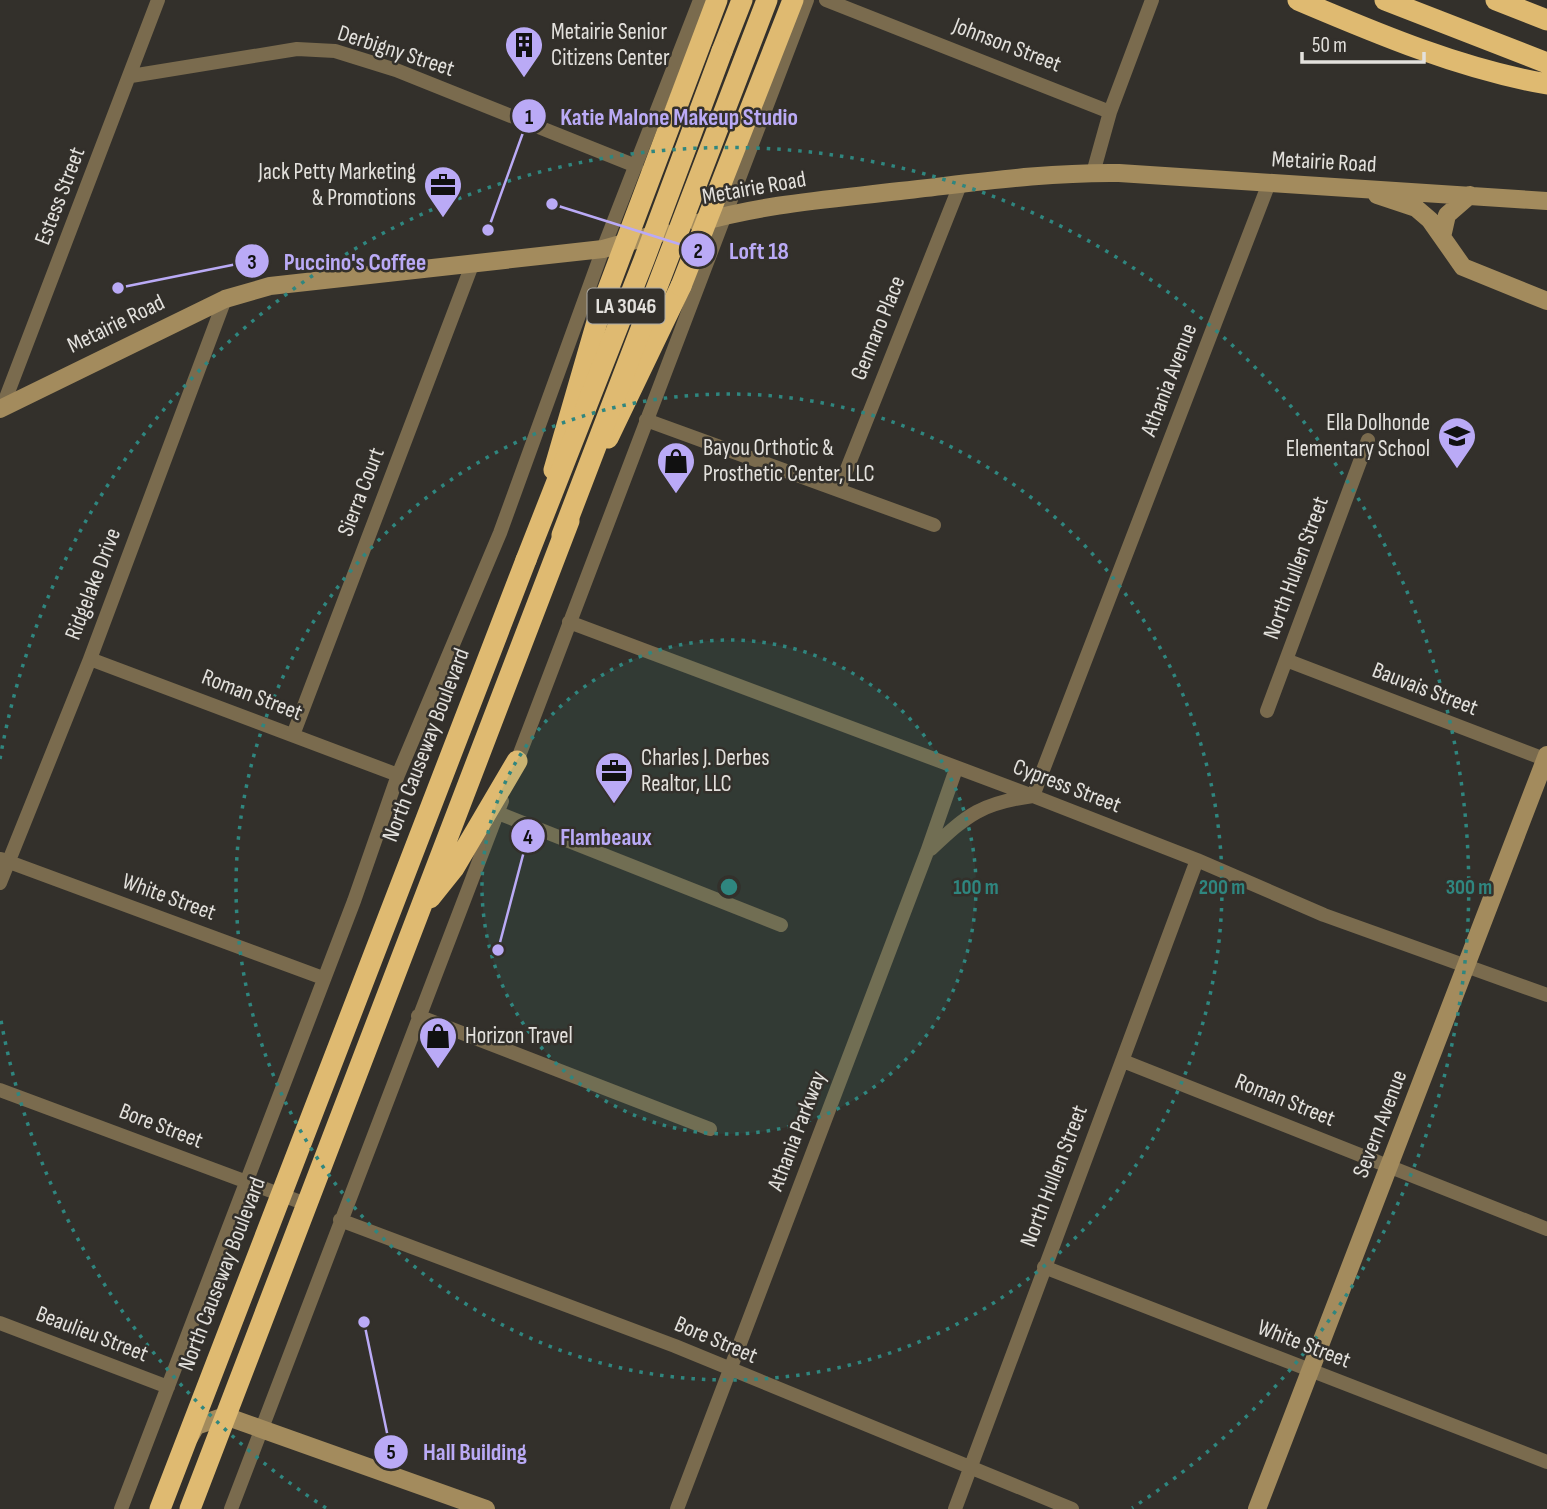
<svg xmlns="http://www.w3.org/2000/svg" width="1547" height="1509" viewBox="0 0 1547 1509" font-family="'Sofia Sans Condensed',sans-serif">
  <style>
    .lines { fill: none; stroke-linecap: round; stroke-linejoin: round }
    .street { stroke: #7a6b4e; stroke-width: 14 }
    .secondary { stroke: #a38b5d; stroke-width: 18 }
    .highway { stroke: #dfba71; stroke-width: 21 }
    .highway-bridge { stroke: #dfba71; stroke-width: 21 }
    .ring { fill: none; stroke: #2f867f; stroke-width: 3.5; stroke-dasharray: 3.5 7 }
    .labels { text-anchor: middle; dominant-baseline: central; stroke-width: 5; stroke-linejoin: round; paint-order: stroke }
    .shield { fill: #33302b; stroke: #aeaca8; stroke-width: 2 }
    .shield-label { font-size: 21px; font-weight: bold; fill: #e3e1dd }
    .poi-label { font-size: 23px; fill: #e3e1dd; stroke: #33302b; text-anchor: start }
    .street-label { font-size: 23px; fill: #e3e1dd; stroke: #33302b }
    .centre { fill: #2f867f; stroke: #33302b; stroke-width: 3.5 }
    .ring-label { font-size: 21px; text-anchor: middle; font-weight: bold; fill: #2f867f; stroke: #33302b; stroke-width: 5; stroke-linejoin: round; paint-order: stroke }
    .leader { fill: none; stroke: #baaaf6; stroke-width: 2.5 }
    .callout-dot { fill: #baaaf6; stroke: #33302b; stroke-width: 2.5 }
    .mark-label { font-size: 21px; text-anchor: middle; font-weight: bold; fill: #111 }
    .callout-label { font-size: 24px; text-anchor: middle; font-weight: bold; fill: #baaaf6; stroke: #33302b; stroke-width: 5; stroke-linejoin: round; paint-order: stroke }
  </style>
  <rect width="100%" height="100%" fill="#33302b"/>
  <g class="lines">
    <path class="street" d="M826 0 1110 112
      M131 76 297 49 335 51 396 70 636 166
      M1093 173 1110 112 1152 0
      M2 408 158 0
      M646 420 934 525
      M839 489 960 185
      M569 622 1033 796 1197 860 1324 915 1547 995
      M90 659 398 775
      M1286 660 1547 760
      M1267 711 1368 440
      M293 735 472 265
      M514 769 807 0
      M498 813 781 925
      M931 849C968 814 982 803 1033 796L1269 183
      M1 859 323 978
      M0 883 90 659 225 299
      M418 1016 710 1129
      M1123 1061 1547 1229
      M0 1090 306 1204
      M340 1220 675 1346 1072 1509
      M1044 1267 1547 1462
      M0 1323 168 1387
      M121 1509 354 901 398 775 500 533 603 249 700 0
      M231 1509 502 801
      M677 1509 927 852 956 769
      M955 1509 1197 860"/>
    <path class="secondary" d="M1377 195 1416 208 1430 220 1463 267 1547 301
      M698 223C762 204 833 199 900 191 973 183 1045 172 1119 173L1547 201
      M1442 237 1447 215 1470 195
      M0 409 225 299 270 286 603 249 664 232
      M189 1438 196 1426 225 1416 486 1509
      M1257 1509 1547 755"/>
    <path class="highway" d="M1298 0C1378 34 1461 69 1547 84
      M1385 0 1547 63
      M1496 0 1547 20
      M722 51 742 0
      M608 438 681 286
      M554 470 601 308
      M430 898 454 868 517 761
      M160 1509 526 560
      M190 1509 569 521"/>
    <path class="highway-bridge" d="M681 286 793 0
      M601 308 717 0
      M562 535 767 0
      M526 560 644 260 722 51"/>
  </g>
  <circle cx="729" cy="887" r="247" fill="#2f867f" fill-opacity=".12"/>
  <g class="ring">
    <circle cx="729" cy="887" r="247"/>
    <circle cx="729" cy="887" r="493"/>
    <path d="M326 1508A740 740 0 0 1 0 1015M0 759A740 740 0 1 1 1132 1508"/>
  </g>
  <defs>
    <symbol id="building-pin" viewBox="-11 -11 22 30"><path d="M0 17L-7.5 6A9.5 9.5 0 1 1 7.5 6Z" fill="#baaaf6" stroke="#33302b"/><path d="M-4-6H4V6H1V3H-1V6H-4ZM-2.5-4.3h1.7v1.8h-1.7ZM.8-4.3h1.7v1.8H.8ZM-2.5-1h1.7V.8h-1.7ZM.8-1h1.7V.8H.8Z" fill="#111"/></symbol>
    <symbol id="office-pin" viewBox="-11 -11 22 30"><path d="M0 17L-7.5 6A9.5 9.5 0 1 1 7.5 6Z" fill="#baaaf6" stroke="#33302b"/><path d="M-6-3h4V-5.5h4V-3h4V5H-6ZM-1-4.5V-3h2v-1.5ZM-6 0V1H6V0Z" fill="#111"/></symbol>
    <symbol id="school-pin" viewBox="-11 -11 22 30"><path d="M0 17L-7.5 6A9.5 9.5 0 1 1 7.5 6Z" fill="#baaaf6" stroke="#33302b"/><path d="M0-5L7-2L0 1L-7-2ZM-4 1L0 2.5L4 1V4Q0 6-4 4Z" fill="#111"/></symbol>
    <symbol id="shop-pin" viewBox="-11 -11 22 30"><path d="M0 17L-7.5 6A9.5 9.5 0 1 1 7.5 6Z" fill="#baaaf6" stroke="#33302b"/><path d="M-5-2.5h2.3a2.7 3.5 0 0 1 5.4 0H5L5.5 6h-11ZM-1.5-2.5h3a1.5 2.3 0 0 0-3 0Z" fill="#111"/></symbol>
  </defs>
  <g fill-rule="evenodd">
    <use href="#building-pin" x="502" y="23" width="44" height="60"/>
    <use href="#office-pin" x="421" y="163" width="44" height="60"/>
    <use href="#school-pin" x="1435" y="414" width="44" height="60"/>
    <use href="#shop-pin" x="654" y="439" width="44" height="60"/>
    <use href="#office-pin" x="592" y="749" width="44" height="60"/>
    <use href="#shop-pin" x="416" y="1014" width="44" height="60"/>
  </g>
  <g class="labels">
    <rect class="shield" x="587.5" y="288.5" width="77" height="35" rx="5"/>
    <g class="shield-label">
      <text x="626" y="306">LA 3046</text>
    </g>
    <g class="poi-label">
      <text x="551" y="32">Metairie Senior<tspan x="551" dy="26">Citizens Center</tspan></text>
      <text x="416" y="172" text-anchor="end">Jack Petty Marketing<tspan x="416" dy="26">&amp; Promotions</tspan></text>
      <text x="1430" y="423" text-anchor="end">Ella Dolhonde<tspan x="1430" dy="26">Elementary School</tspan></text>
      <text x="703" y="448">Bayou Orthotic &amp;<tspan x="703" dy="26">Prosthetic Center, LLC</tspan></text>
      <text x="641" y="758">Charles J. Derbes<tspan x="641" dy="26">Realtor, LLC</tspan></text>
      <text x="465" y="1036">Horizon Travel</text>
    </g>
    <g class="street-label">
      <text transform="translate(1007 45) rotate(21)">Johnson Street</text>
      <text transform="translate(396 51) rotate(18)">Derbigny Street</text>
      <text transform="translate(1324 162) rotate(3)">Metairie Road</text>
      <text transform="translate(754 188) rotate(-10)">Metairie Road</text>
      <text transform="translate(60 196) rotate(-69)">Estess Street</text>
      <text transform="translate(116 324) rotate(-26)">Metairie Road</text>
      <text transform="translate(878 328) rotate(-68)">Gennaro Place</text>
      <text transform="translate(1169 380) rotate(-69)">Athania Avenue</text>
      <text transform="translate(361 492) rotate(-69)">Sierra Court</text>
      <text transform="translate(1296 568) rotate(-70)">North Hullen Street</text>
      <text transform="translate(93 584) rotate(-69)">Ridgelake Drive</text>
      <text transform="translate(1425 689) rotate(21)">Bauvais Street</text>
      <text transform="translate(252 695) rotate(21)">Roman Street</text>
      <text transform="translate(426 745) rotate(-69)">North Causeway Boulevard</text>
      <text transform="translate(1067 786) rotate(21)">Cypress Street</text>
      <text transform="translate(169 897) rotate(20)">White Street</text>
      <text transform="translate(1285 1100) rotate(22)">Roman Street</text>
      <text transform="translate(1380 1124) rotate(-69)">Severn Avenue</text>
      <text transform="translate(161 1126) rotate(21)">Bore Street</text>
      <text transform="translate(797 1131) rotate(-69)">Athania Parkway</text>
      <text transform="translate(1054 1176) rotate(-69)">North Hullen Street</text>
      <text transform="translate(222 1274) rotate(-69)">North Causeway Boulevard</text>
      <text transform="translate(92 1334) rotate(21)">Beaulieu Street</text>
      <text transform="translate(716 1340) rotate(23)">Bore Street</text>
      <text transform="translate(1304 1344) rotate(21)">White Street</text>
    </g>
  </g>
  <circle cx="729" cy="887" r="10" class="centre"/>
  <g class="ring-label">
    <text x="976" y="894">100 m</text>
    <text x="1222" y="894">200 m</text>
    <text x="1469" y="894">300 m</text>
  </g>
  <path class="leader" d="M488 230L529 116M552 204L698 250M118 288L252 261M498 950L528 836M364 1322L391 1452"/>
  <g class="callout-dot">
    <circle cx="488" cy="230" r="7"/>
    <circle cx="552" cy="204" r="7"/>
    <circle cx="118" cy="288" r="7"/>
    <circle cx="498" cy="950" r="7"/>
    <circle cx="364" cy="1322" r="7"/>
    <circle cx="529" cy="116" r="18"/>
    <circle cx="698" cy="250" r="18"/>
    <circle cx="252" cy="261" r="18"/>
    <circle cx="528" cy="836" r="18"/>
    <circle cx="391" cy="1452" r="18"/>
  </g>
  <g class="mark-label">
    <text x="529" y="124">1</text>
    <text x="698" y="258">2</text>
    <text x="252" y="269">3</text>
    <text x="528" y="844">4</text>
    <text x="391" y="1459">5</text>
  </g>
  <g class="callout-label">
    <text x="679" y="125">Katie Malone Makeup Studio</text>
    <text x="759" y="259">Loft 18</text>
    <text x="355" y="270">Puccino's Coffee</text>
    <text x="606" y="845">Flambeaux</text>
    <text x="475" y="1460">Hall Building</text>
  </g>
  <path d="M1302 52v10h122v-10" fill="none" stroke="#e3e1dd" stroke-width="3.5"/>
  <text x="1312" y="52" font-size="21" fill="#e3e1dd" stroke="#33302b" stroke-width="5" paint-order="stroke">50 m</text>
</svg>
